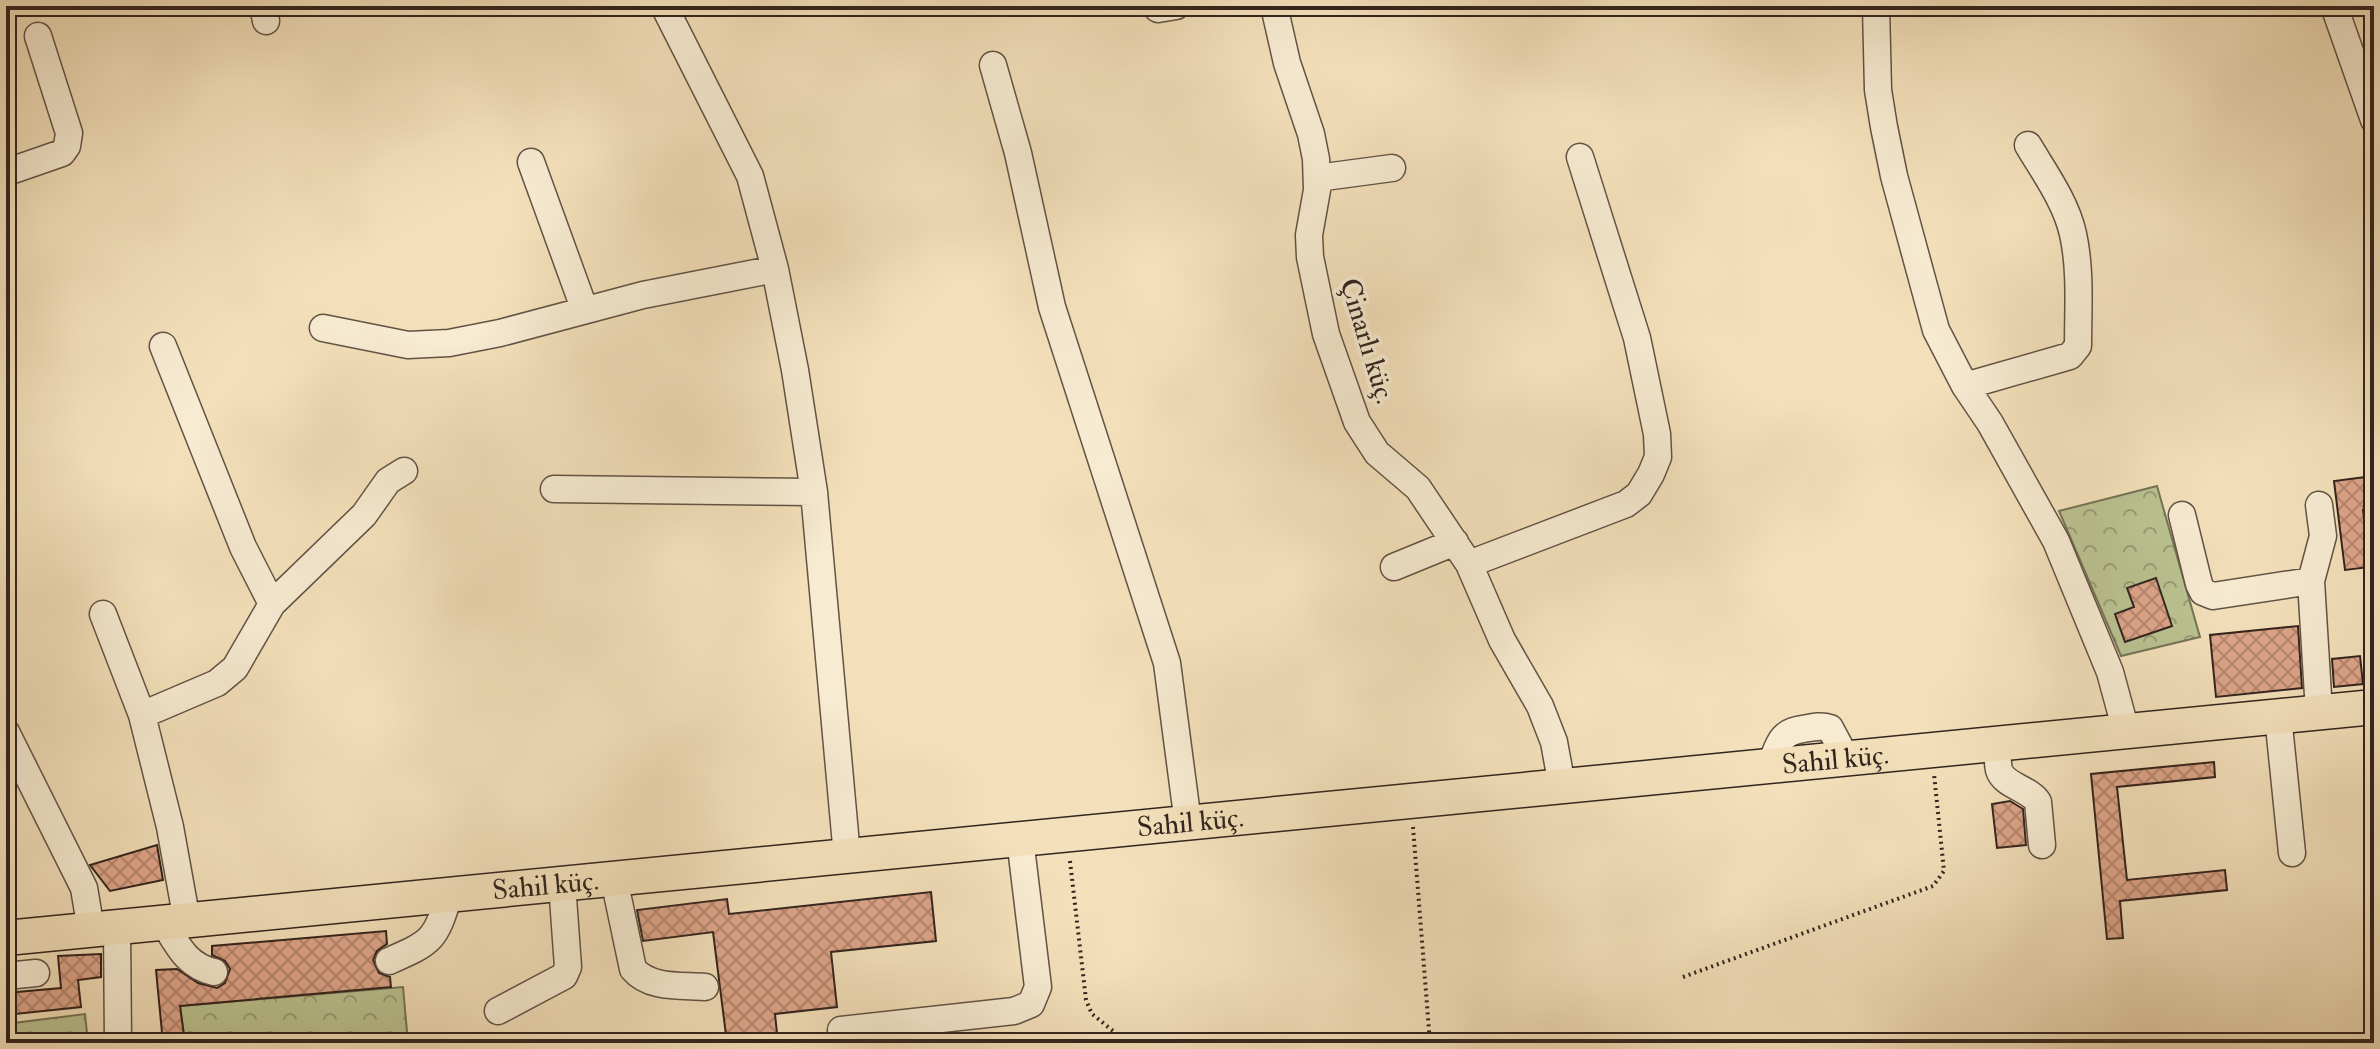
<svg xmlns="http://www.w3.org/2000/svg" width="2380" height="1049" viewBox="0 0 2380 1049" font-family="'IM FELL Double Pica',serif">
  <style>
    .park { fill: url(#park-crowns); stroke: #767357; stroke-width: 2 }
    .building { fill: url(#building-cross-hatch); stroke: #32241e; stroke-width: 2 }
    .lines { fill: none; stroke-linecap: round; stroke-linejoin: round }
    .minor-casing { stroke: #625345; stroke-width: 29 }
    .major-casing { stroke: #32241e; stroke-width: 37 }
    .path { stroke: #32241e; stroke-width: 4; stroke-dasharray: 2 4; stroke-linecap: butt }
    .minor { stroke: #f7ebd2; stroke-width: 26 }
    .major { stroke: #f3e0ba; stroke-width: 34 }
    .labels { text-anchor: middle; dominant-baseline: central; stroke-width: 7; stroke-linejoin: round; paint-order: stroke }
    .street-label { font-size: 28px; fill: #32241e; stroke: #f7ebd2 }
  </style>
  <defs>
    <pattern id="park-crowns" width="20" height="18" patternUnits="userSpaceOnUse" patternTransform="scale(2)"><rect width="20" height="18" fill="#bac290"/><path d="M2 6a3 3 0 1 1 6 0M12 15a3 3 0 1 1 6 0" fill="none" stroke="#989d75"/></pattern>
    <pattern id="building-cross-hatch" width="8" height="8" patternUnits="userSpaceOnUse" patternTransform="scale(2)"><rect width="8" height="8" fill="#dea589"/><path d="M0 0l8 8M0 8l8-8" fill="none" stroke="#b5866f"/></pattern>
  </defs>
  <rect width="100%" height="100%" fill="#f3e0ba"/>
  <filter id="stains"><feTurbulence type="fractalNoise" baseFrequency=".0025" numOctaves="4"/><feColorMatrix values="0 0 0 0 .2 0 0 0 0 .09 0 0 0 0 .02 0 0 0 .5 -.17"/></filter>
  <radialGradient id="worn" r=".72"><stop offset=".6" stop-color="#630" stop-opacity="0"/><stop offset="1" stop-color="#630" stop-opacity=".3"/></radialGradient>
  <path class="park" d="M2157 486 2200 637 2121 656 2059 511Z
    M403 987 408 1043H185L180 1006Z
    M85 1014 88 1043H6V1024Z"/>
  <path class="building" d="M2374 476V509L2363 510 2370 567 2345 570 2334 481Z
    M2156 578 2172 626 2125 642 2115 614 2134 607 2127 588Z
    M2298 626 2302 688 2216 697 2210 635Z
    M2360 656 2363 684 2334 687 2332 659Z
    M2214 762 2215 777 2117 787 2127 880 2225 870 2227 890 2120 901 2123 938 2107 939 2091 774Z
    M2010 801 2023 809 2026 845 1997 848 1992 804Z
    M157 845 163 880 110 891 90 865Z
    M931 892 936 941 831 952 837 1007 775 1014 778 1043H727L713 932 643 941 637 910 727 899 729 914Z
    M386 931 387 944 377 951 373 960 379 973 390 977 391 987 180 1006 185 1043H163L156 970 177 969 198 983 217 988 225 983 230 969 225 961 212 955V946Z
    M101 954V977L78 980 81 1007 6 1015V993L61 988 58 956Z"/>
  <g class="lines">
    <defs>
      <path id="minor" d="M263 6 266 21
        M664 6 750 176 775 269 795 370 814 492 847 856
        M1274 6 1287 63 1311 134 1316 159 1317 190 1309 235 1310 257 1326 334 1357 422 1377 453 1418 488 1469 564 1502 640 1540 706 1554 742 1562 786
        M1876 6 1878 90 1884 127 1894 176 1936 330 1965 386 1990 423 2056 541 2110 672 2126 731
        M2334 6 2374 120
        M1158 9 1176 6
        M993 65 1018 153 1052 307 1167 663 1188 823
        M531 162 584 308
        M6 169 13 170 62 153 67 146 69 133 38 36
        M1317 178 1392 168
        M323 328 408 345 449 343 500 333 643 295 775 269
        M163 346 243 547 272 604
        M1965 386 2070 356 2078 346C2078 309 2081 270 2073 234 2066 202 2044 172 2028 145
        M554 489 814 492
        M2182 515 2199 584 2203 592 2213 596 2311 581 2319 712
        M1469 564 1626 504 1639 494 1651 474 1658 457 1657 434 1637 338 1580 157
        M1394 567 1455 542
        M2311 581 2323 536 2319 505
        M103 614 142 715 170 827 187 921
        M142 715 217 683 235 668 272 604 364 515 388 481 404 471
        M2278 716 2292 853
        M6 732 84 888 91 930
        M1997 744C1998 752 1997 762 1999 770 2004 786 2029 788 2038 802L2042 845
        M1770 766C1779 745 1779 732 1803 729 1813 727 1821 725 1830 728L1846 758
        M614 879 633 969C650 989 681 985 705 987
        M164 923C178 946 187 966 214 972
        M117 928 118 1043
        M389 961C432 942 435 941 449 895
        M6 976 36 973
        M498 1011 564 976 568 967 562 884
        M841 1030 1014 1011 1031 1004 1038 987 1020 839"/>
      <g id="major">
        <path id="s1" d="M6 938 2374 707"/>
      </g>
    </defs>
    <use href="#minor" class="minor-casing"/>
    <use href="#major" class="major-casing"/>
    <path class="path" d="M1413 827 1430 1043
      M1070 861 1086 1000 1092 1014 1128 1043
      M1683 977 1933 886 1944 871 1934 774"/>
    <use href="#minor" class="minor"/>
    <use href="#major" class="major"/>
  </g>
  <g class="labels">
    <g class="street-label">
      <text transform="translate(1367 341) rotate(73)">Çinarlı küç.</text>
      <text stroke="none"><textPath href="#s1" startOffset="1838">Sahil küç.</textPath></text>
      <text stroke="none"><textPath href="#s1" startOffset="1190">Sahil küç.</textPath></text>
      <text stroke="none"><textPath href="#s1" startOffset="542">Sahil küç.</textPath></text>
    </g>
  </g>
  <rect width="2380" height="1049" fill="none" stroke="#f3e0ba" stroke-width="32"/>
  <rect x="8" y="8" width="2364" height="1033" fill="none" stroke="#32241e" stroke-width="4"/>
  <rect x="16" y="16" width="2348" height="1017" fill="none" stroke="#32241e" stroke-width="2"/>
  <rect width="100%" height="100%" filter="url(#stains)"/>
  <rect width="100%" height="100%" fill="url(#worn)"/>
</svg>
